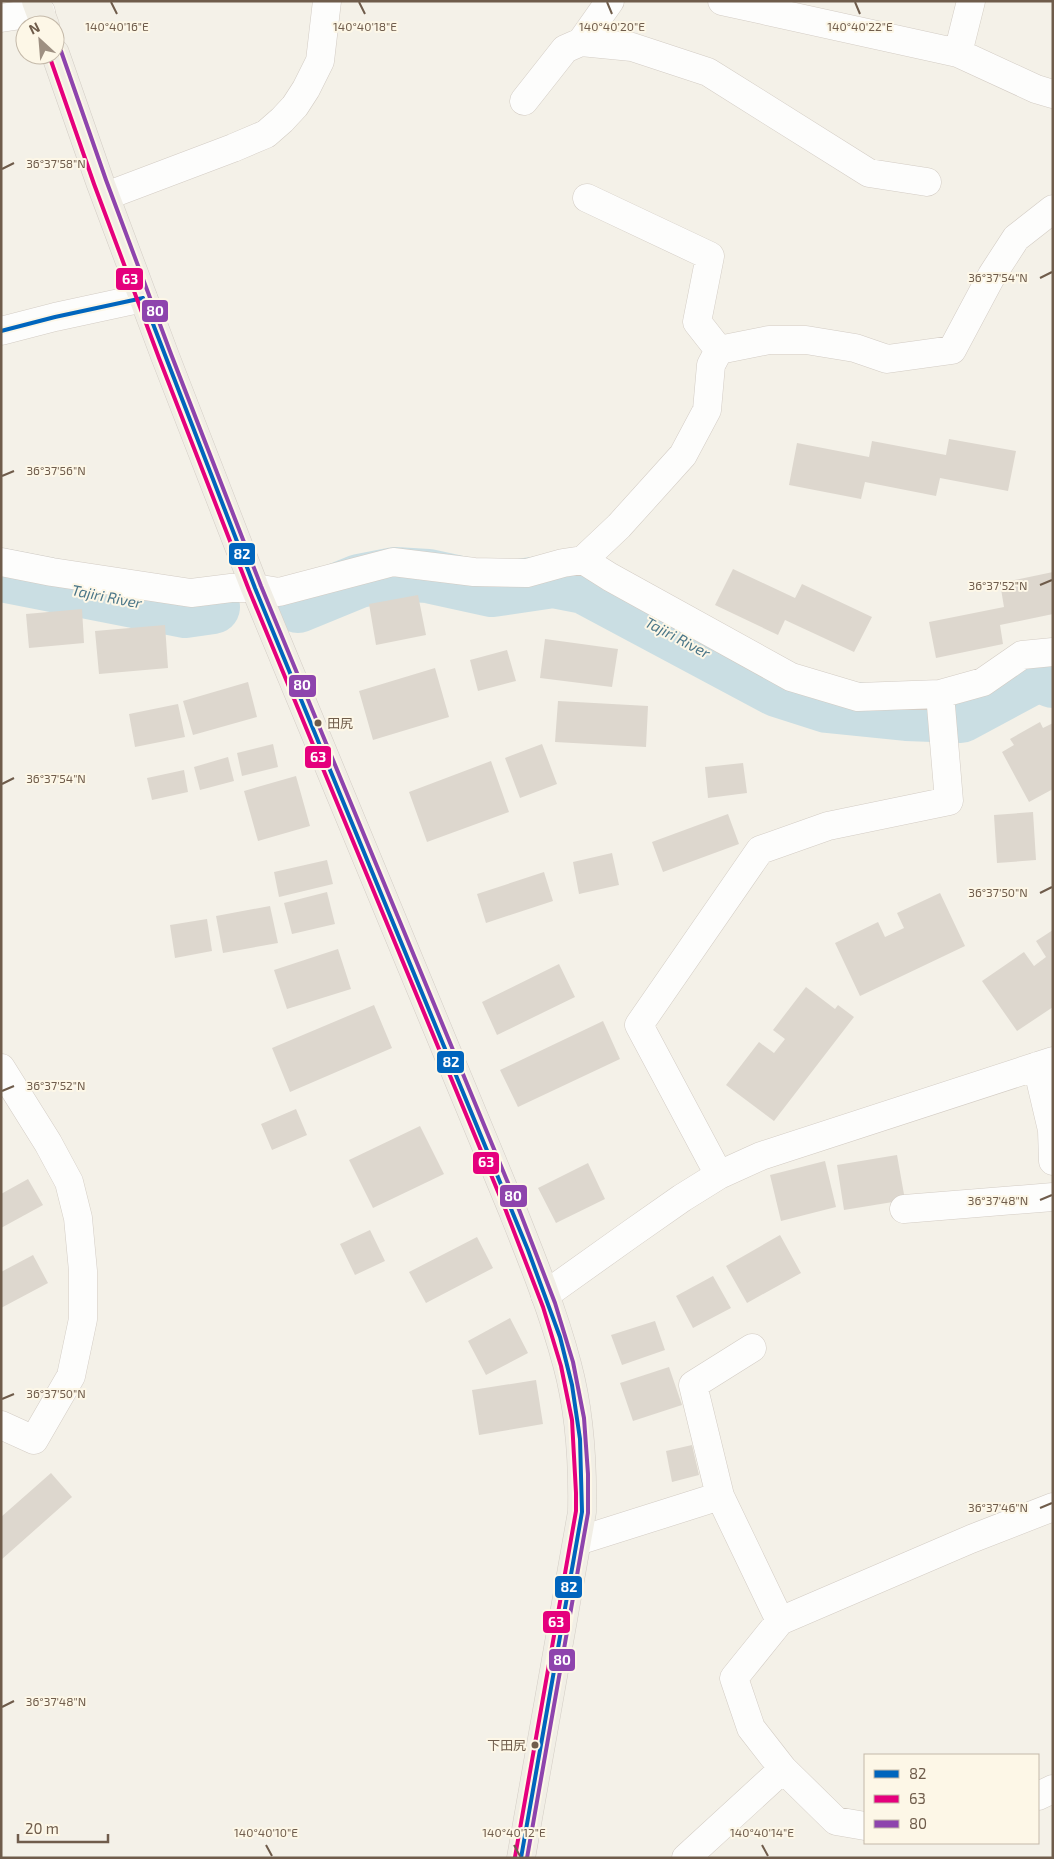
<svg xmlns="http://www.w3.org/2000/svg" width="1054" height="1859" viewBox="0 0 1054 1859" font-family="'Exo 2','Noto Sans JP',sans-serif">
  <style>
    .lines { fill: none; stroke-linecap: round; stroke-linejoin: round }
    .river { stroke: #cadee3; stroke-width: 54 }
    .building { fill: #ddd7ce }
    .minor-casing { stroke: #d3ccc4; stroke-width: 29 }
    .tertiary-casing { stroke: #d3ccc4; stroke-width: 29 }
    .primary-casing { stroke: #d3cdc5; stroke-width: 29 }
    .minor { stroke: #fdfdfc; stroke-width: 28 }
    .tertiary { stroke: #fdfdfc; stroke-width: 28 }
    .primary { stroke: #f1eee5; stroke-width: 28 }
    .bus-1-casing { stroke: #fdf7e7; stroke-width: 8 }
    .bus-2-casing { stroke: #fdf7e7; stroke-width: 8 }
    .bus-3-casing { stroke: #fdf7e7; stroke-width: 8 }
    .bus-1 { stroke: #0065bd; stroke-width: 4 }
    .bus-2 { stroke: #e5007d; stroke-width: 4 }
    .bus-3 { stroke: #8e44ad; stroke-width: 4 }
    .ticks { fill: none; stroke: #6f5c4b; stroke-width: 2 }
    .bus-dot { fill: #6f5c4b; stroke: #fdf7e7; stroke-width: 2 }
    .labels { text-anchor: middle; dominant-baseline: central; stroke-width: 4; stroke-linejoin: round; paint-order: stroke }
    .bus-label { font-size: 13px; fill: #6f5c4b; stroke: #fdf7e7; text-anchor: start }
    .water-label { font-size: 15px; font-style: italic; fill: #4a7688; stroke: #fdf7e7 }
    .ticks-label { font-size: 12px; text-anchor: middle; fill: #6f5c4b; stroke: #fdf7e7; stroke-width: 4; stroke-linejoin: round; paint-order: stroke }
    .line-badge { stroke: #fdf7e7; stroke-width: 2 }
    .badge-label { font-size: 14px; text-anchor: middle; font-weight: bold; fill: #fff }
  </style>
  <rect width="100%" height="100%" fill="#f4f1e8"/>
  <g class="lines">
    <path class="river" d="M1 575 185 611 213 607
      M298 606 359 581 395 574 428 576 492 590 553 581 584 587 777 690 827 706 906 714 961 716 1028 680 1041 676 1053 681"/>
  </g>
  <path class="building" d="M949 439 1016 451 1008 491 940 478 936 496 865 482 861 499 789 485 797 443 869 457 872 441 946 455Z
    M733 569 795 598 802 584 872 617 854 652 785 620 778 635 715 605Z
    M1053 572V614L1000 625 1003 644 936 658 929 622 1004 607 1000 583Z
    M418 595 426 635 376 645 369 604Z
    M82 609 84 643 29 648 26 614Z
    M165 625 168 668 99 674 95 631Z
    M545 639 618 649 612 687 540 678Z
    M507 650 516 681 478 691 470 660Z
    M435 668 449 717 373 740 359 691Z
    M248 682 257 717 193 735 183 701Z
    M558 701 648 706 646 747 555 742Z
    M178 704 185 737 135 747 129 714Z
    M1040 722 1043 728 1053 723V789L1029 802 1002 752 1014 745 1010 739Z
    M273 744 278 767 242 776 237 753Z
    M542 744 557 784 520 798 505 758Z
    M228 757 234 781 200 790 194 767Z
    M491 761 509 812 427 842 409 792Z
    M743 763 747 793 708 798 705 767Z
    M184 770 188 792 152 800 147 778Z
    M296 776 310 826 258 841 244 791Z
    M1033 812 1036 860 997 863 994 815Z
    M728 814 739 844 663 872 652 842Z
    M612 853 619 885 579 894 573 862Z
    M327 860 333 884 279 897 274 872Z
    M544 872 553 901 486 923 477 894Z
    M327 892 335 924 292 934 284 903Z
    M940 893 965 946 860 996 835 943 878 922 885 937 904 928 897 913Z
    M270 906 278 943 223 953 216 916Z
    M207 919 212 951 175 958 170 925Z
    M1053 930V1007L1017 1031 982 981 1024 952 1034 966 1046 957 1036 941Z
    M338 949 351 989 287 1009 274 970Z
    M559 964 575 997 497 1035 482 1002Z
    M806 987 835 1009 838 1005 854 1017 774 1121 726 1085 759 1042 774 1053 785 1039 773 1030Z
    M374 1005 392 1048 290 1092 272 1048Z
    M603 1021 620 1059 518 1107 500 1070Z
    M296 1109 307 1135 272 1150 261 1124Z
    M420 1126 444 1174 373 1208 349 1160Z
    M897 1155 905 1200 844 1210 837 1165Z
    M825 1161 836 1207 781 1221 770 1175Z
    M588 1163 605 1199 556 1223 538 1188Z
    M28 1179 43 1205 1 1228V1194Z
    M370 1230 385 1261 355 1275 340 1244Z
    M780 1235 801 1273 747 1303 726 1266Z
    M477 1237 493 1268 426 1303 409 1272Z
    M33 1255 48 1283 1 1308V1272Z
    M713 1276 731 1308 693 1328 676 1296Z
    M510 1318 528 1353 486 1375 468 1341Z
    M655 1321 665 1350 622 1365 611 1335Z
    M669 1367 682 1405 633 1421 620 1383Z
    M536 1380 543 1424 479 1435 472 1390Z
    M692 1445 699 1475 672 1482 666 1451Z
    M51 1473 72 1497 1 1560V1517Z"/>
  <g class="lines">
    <defs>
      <path id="minor" d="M722 1 958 53
        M971 1 958 53 1036 89 1053 94
        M1 18 41 12
        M581 42 610 1
        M524 101 565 49 581 42 632 47 708 72 869 173 927 182
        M106 196 233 148 266 134 282 120 295 106 306 89 320 61 327 1
        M587 198 710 256 697 322 719 350
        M583 560 610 577 791 677 858 697 940 694 983 682 1022 655 1053 652
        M1 562 52 572 191 593 231 588H255L279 592 393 562 474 572 527 573 563 563 583 560 619 526 683 455 707 410 711 365 719 350 769 340H806L855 348 887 359 952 350 992 275 1016 238 1053 209
        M1037 1066 1052 1130 1053 1161
        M1 1068 48 1143 69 1182 78 1218 83 1271V1319L71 1376 34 1440 1 1425
        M719 1175 639 1025 760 850 828 826 949 801 940 694
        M904 1209 1053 1197
        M545 1295 632 1233 682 1198 719 1175 761 1156 1053 1061
        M752 1348 693 1385 720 1496 780 1621
        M578 1541 720 1496
        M783 1769 836 1821 865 1826
        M1038 1796 1053 1789
        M686 1858 783 1769 751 1728 734 1678 780 1621 971 1539 1053 1507"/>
      <path id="tertiary" d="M1 331 55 317 143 298"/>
      <path id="primary" d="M36 1 45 25
        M55 53 100 182 165 356 255 588 512 1209C532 1259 553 1311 567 1364 580 1412 583 1462 582 1512L521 1858"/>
    </defs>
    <use href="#minor" class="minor-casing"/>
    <use href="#tertiary" class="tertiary-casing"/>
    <use href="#primary" class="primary-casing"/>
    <use href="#minor" class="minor"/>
    <use href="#tertiary" class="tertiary"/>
    <use href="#primary" class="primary"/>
    <defs>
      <path id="bus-1" d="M143 298 255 588 528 1250 560 1337 572 1385 580 1439 582 1512 521 1858
        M1 331 55 317 143 298"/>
      <path id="bus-2" d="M49 55 94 184 159 358 249 590 506 1211 543 1307 561 1366 572 1420 576 1493V1511L515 1857"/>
      <path id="bus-3" d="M61 51 106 180 171 354 261 586 518 1207 555 1303 573 1362 584 1418 588 1474V1513L527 1858"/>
    </defs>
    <use href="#bus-1" class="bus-1-casing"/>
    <use href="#bus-2" class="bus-2-casing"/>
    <use href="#bus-3" class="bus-3-casing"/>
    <use href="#bus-1" class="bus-1"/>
    <use href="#bus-2" class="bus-2"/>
    <use href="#bus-3" class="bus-3"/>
  </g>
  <path class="ticks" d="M111 2 117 14M359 2 365 14M607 2 612 14M855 2 860 14M2 169 14 163M1040 278 1052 272M2 476 14 471M1040 585 1052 580M2 784 14 778M1040 893 1052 887M2 1091 14 1086M1040 1200 1052 1195M2 1399 14 1394M1040 1508 1052 1503M2 1707 14 1701M266 1845 272 1856M514 1845 520 1856M762 1845 768 1856"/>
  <g class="bus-dot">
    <circle cx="318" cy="723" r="4.5"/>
    <circle cx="535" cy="1745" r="4.5"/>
  </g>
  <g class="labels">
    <g class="bus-label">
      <text x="327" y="723">田尻</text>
      <text x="526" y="1745" text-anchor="end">下田尻</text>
    </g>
    <g class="water-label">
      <text transform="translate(107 596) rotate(11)">Tajiri River</text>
      <text transform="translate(678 637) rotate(28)">Tajiri River</text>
    </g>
  </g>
  <g class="ticks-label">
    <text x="117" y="31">140°40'16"E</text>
    <text x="365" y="31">140°40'18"E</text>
    <text x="612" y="31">140°40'20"E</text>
    <text x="860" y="31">140°40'22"E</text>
    <text x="56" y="168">36°37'58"N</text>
    <text x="998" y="282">36°37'54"N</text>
    <text x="56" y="475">36°37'56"N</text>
    <text x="998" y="590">36°37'52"N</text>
    <text x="56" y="783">36°37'54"N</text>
    <text x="998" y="897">36°37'50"N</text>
    <text x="56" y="1090">36°37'52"N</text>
    <text x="998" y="1205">36°37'48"N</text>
    <text x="56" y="1398">36°37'50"N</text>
    <text x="998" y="1512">36°37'46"N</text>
    <text x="56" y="1706">36°37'48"N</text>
    <text x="266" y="1837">140°40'10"E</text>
    <text x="514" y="1837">140°40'12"E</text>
    <text x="762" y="1837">140°40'14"E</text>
  </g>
  <g class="line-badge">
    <rect x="115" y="267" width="29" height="24" rx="5" fill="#e5007d"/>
    <rect x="141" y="299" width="28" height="24" rx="5" fill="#8e44ad"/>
    <rect x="228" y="542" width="28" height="24" rx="5" fill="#0065bd"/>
    <rect x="288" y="674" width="29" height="24" rx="5" fill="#8e44ad"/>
    <rect x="304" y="745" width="28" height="24" rx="5" fill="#e5007d"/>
    <rect x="436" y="1050" width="29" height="24" rx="5" fill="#0065bd"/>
    <rect x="472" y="1151" width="28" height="24" rx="5" fill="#e5007d"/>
    <rect x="499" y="1184" width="29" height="24" rx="5" fill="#8e44ad"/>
    <rect x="554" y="1575" width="29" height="24" rx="5" fill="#0065bd"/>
    <rect x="542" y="1610" width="29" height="24" rx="5" fill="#e5007d"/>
    <rect x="548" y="1648" width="28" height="24" rx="5" fill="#8e44ad"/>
  </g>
  <g class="badge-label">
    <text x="130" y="284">63</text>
    <text x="155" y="316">80</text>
    <text x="242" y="559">82</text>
    <text x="302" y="690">80</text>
    <text x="318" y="762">63</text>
    <text x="451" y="1067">82</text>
    <text x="486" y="1167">63</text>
    <text x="513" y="1201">80</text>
    <text x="569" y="1592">82</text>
    <text x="556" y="1627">63</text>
    <text x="562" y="1665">80</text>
  </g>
  <rect width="1054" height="1859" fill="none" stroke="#6f5c4b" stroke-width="5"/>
  <rect x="864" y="1754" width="175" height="90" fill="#fdf7e7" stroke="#c4b9a9"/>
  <rect x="874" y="1770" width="25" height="8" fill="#0065bd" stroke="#c4b9a9"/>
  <text x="909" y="1779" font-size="15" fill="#6f5c4b">82</text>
  <rect x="874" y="1795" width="25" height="8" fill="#e5007d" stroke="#c4b9a9"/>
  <text x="909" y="1804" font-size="15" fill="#6f5c4b">63</text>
  <rect x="874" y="1820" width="25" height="8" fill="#8e44ad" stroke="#c4b9a9"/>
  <text x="909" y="1829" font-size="15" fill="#6f5c4b">80</text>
  <g transform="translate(40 40) rotate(334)"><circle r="24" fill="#fdf7e7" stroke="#c4b9a9"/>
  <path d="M0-4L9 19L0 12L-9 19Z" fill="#9e9082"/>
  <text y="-8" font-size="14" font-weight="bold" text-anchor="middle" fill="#6f5c4b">N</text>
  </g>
  <path d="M18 1834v8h90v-8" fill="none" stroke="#6f5c4b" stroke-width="2.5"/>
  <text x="25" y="1834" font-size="15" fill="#6f5c4b" stroke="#fdf7e7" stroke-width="4" paint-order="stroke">20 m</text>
</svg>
